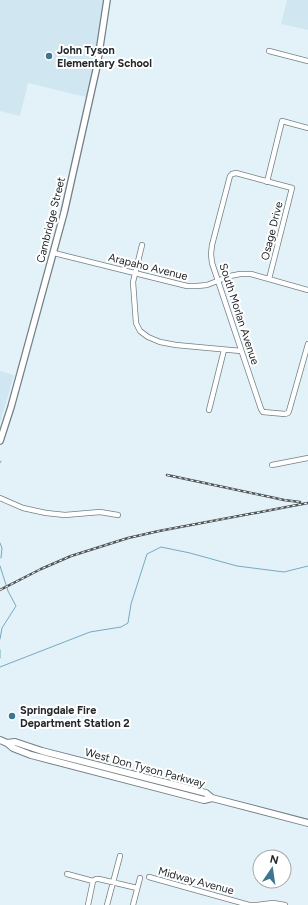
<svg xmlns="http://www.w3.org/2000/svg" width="308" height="905" viewBox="0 0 308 905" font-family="Figtree,sans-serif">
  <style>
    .built { fill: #d0e7f2 }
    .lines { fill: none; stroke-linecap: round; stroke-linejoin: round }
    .stream { stroke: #75aac2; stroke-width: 1 }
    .minor-casing { stroke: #738086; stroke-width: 6 }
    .tertiary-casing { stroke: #738086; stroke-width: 8 }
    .secondary-casing { stroke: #738086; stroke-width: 8 }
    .minor { stroke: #fff; stroke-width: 4.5 }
    .tertiary { stroke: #fff; stroke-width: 5.5 }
    .secondary { stroke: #fff; stroke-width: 6 }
    .rail-casing { stroke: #4f565a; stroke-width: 2.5 }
    .rail { stroke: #fff; stroke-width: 1; stroke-dasharray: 3; stroke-linecap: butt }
    .poi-dot { fill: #3c778f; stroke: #fff; stroke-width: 1.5 }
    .labels { text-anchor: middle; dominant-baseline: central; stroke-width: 4; stroke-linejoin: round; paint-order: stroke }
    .poi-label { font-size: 11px; font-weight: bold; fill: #23282b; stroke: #fff; text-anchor: start }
    .street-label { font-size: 11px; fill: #23282b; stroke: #fff }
  </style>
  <rect width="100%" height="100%" fill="#e3f2f9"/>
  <path class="built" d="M0 0H107L90 98 28 83 20 116 0 111Z
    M287 0H308V30L281 24Z
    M0 371 14 375 0 423Z"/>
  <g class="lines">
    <path class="stream" d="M0 463 1 461
      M0 543 2 548 1 558
      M0 566 8 591 16 606 2 628 0 639
      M0 650V658
      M0 667 90 632 121 627 128 623 131 604 147 554 161 547 190 553 237 566 284 572 308 566"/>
    <defs>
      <path id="minor" d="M269 51 308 61
        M267 182 282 121 308 128
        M142 245 133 282 136 323 140 331 148 337 160 342 176 345 241 351
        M54 253 187 286H197L207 285 230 276 240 274H251L308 290
        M269 279 292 188 236 173 232 174 230 176 212 245 211 254 212 263 261 409 263 412 285 414 288 413 289 411 308 344
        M209 410 224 350
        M272 465 308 458
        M0 498 23 508 46 513 65 515 100 512 118 515
        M67 874 93 881
        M149 877 249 905H257L273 903 285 905
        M88 905 93 881 96 879H99L137 888
        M107 905 120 856
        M133 905 140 878"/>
      <path id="tertiary" d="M0 441 11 407 64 213 97 66 107 0"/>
      <path id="secondary" d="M0 740 7 743 15 742 42 751 206 793 212 798 308 823
        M7 743 13 748 31 755 204 800 212 798"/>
    </defs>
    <use href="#minor" class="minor-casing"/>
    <use href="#tertiary" class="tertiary-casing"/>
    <use href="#secondary" class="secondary-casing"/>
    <use href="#minor" class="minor"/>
    <use href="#tertiary" class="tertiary"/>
    <use href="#secondary" class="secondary"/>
    <defs>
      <path id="rail" d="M167 475 284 500 300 502
        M0 590 41 569 71 556 128 538 159 531 308 503"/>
    </defs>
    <use href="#rail" class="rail-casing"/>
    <use href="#rail" class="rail"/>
  </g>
  <g class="poi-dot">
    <circle cx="49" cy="56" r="4"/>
    <circle cx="12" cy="716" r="4"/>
  </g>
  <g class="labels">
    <g class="poi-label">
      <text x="57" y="50">John Tyson<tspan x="57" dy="13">Elementary School</tspan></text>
      <text x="20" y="710">Springdale Fire<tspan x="20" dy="13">Department Station 2</tspan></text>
    </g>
    <g class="street-label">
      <text transform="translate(51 220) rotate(-76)">Cambridge Street</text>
      <text transform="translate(272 231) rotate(-76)">Osage Drive</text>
      <text transform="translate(148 267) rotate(14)">Arapaho Avenue</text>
      <text transform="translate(239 314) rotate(72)">South Morlan Avenue</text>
      <text transform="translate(145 768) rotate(15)">West Don Tyson Parkway</text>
      <text transform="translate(196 881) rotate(15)">Midway Avenue</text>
    </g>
  </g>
  <g transform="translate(272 869) rotate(13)"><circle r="19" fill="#ffffff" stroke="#a7a9aa"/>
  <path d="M0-3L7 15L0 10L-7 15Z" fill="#3c778f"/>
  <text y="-6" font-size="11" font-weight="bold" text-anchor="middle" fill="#23282b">N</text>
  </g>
</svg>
